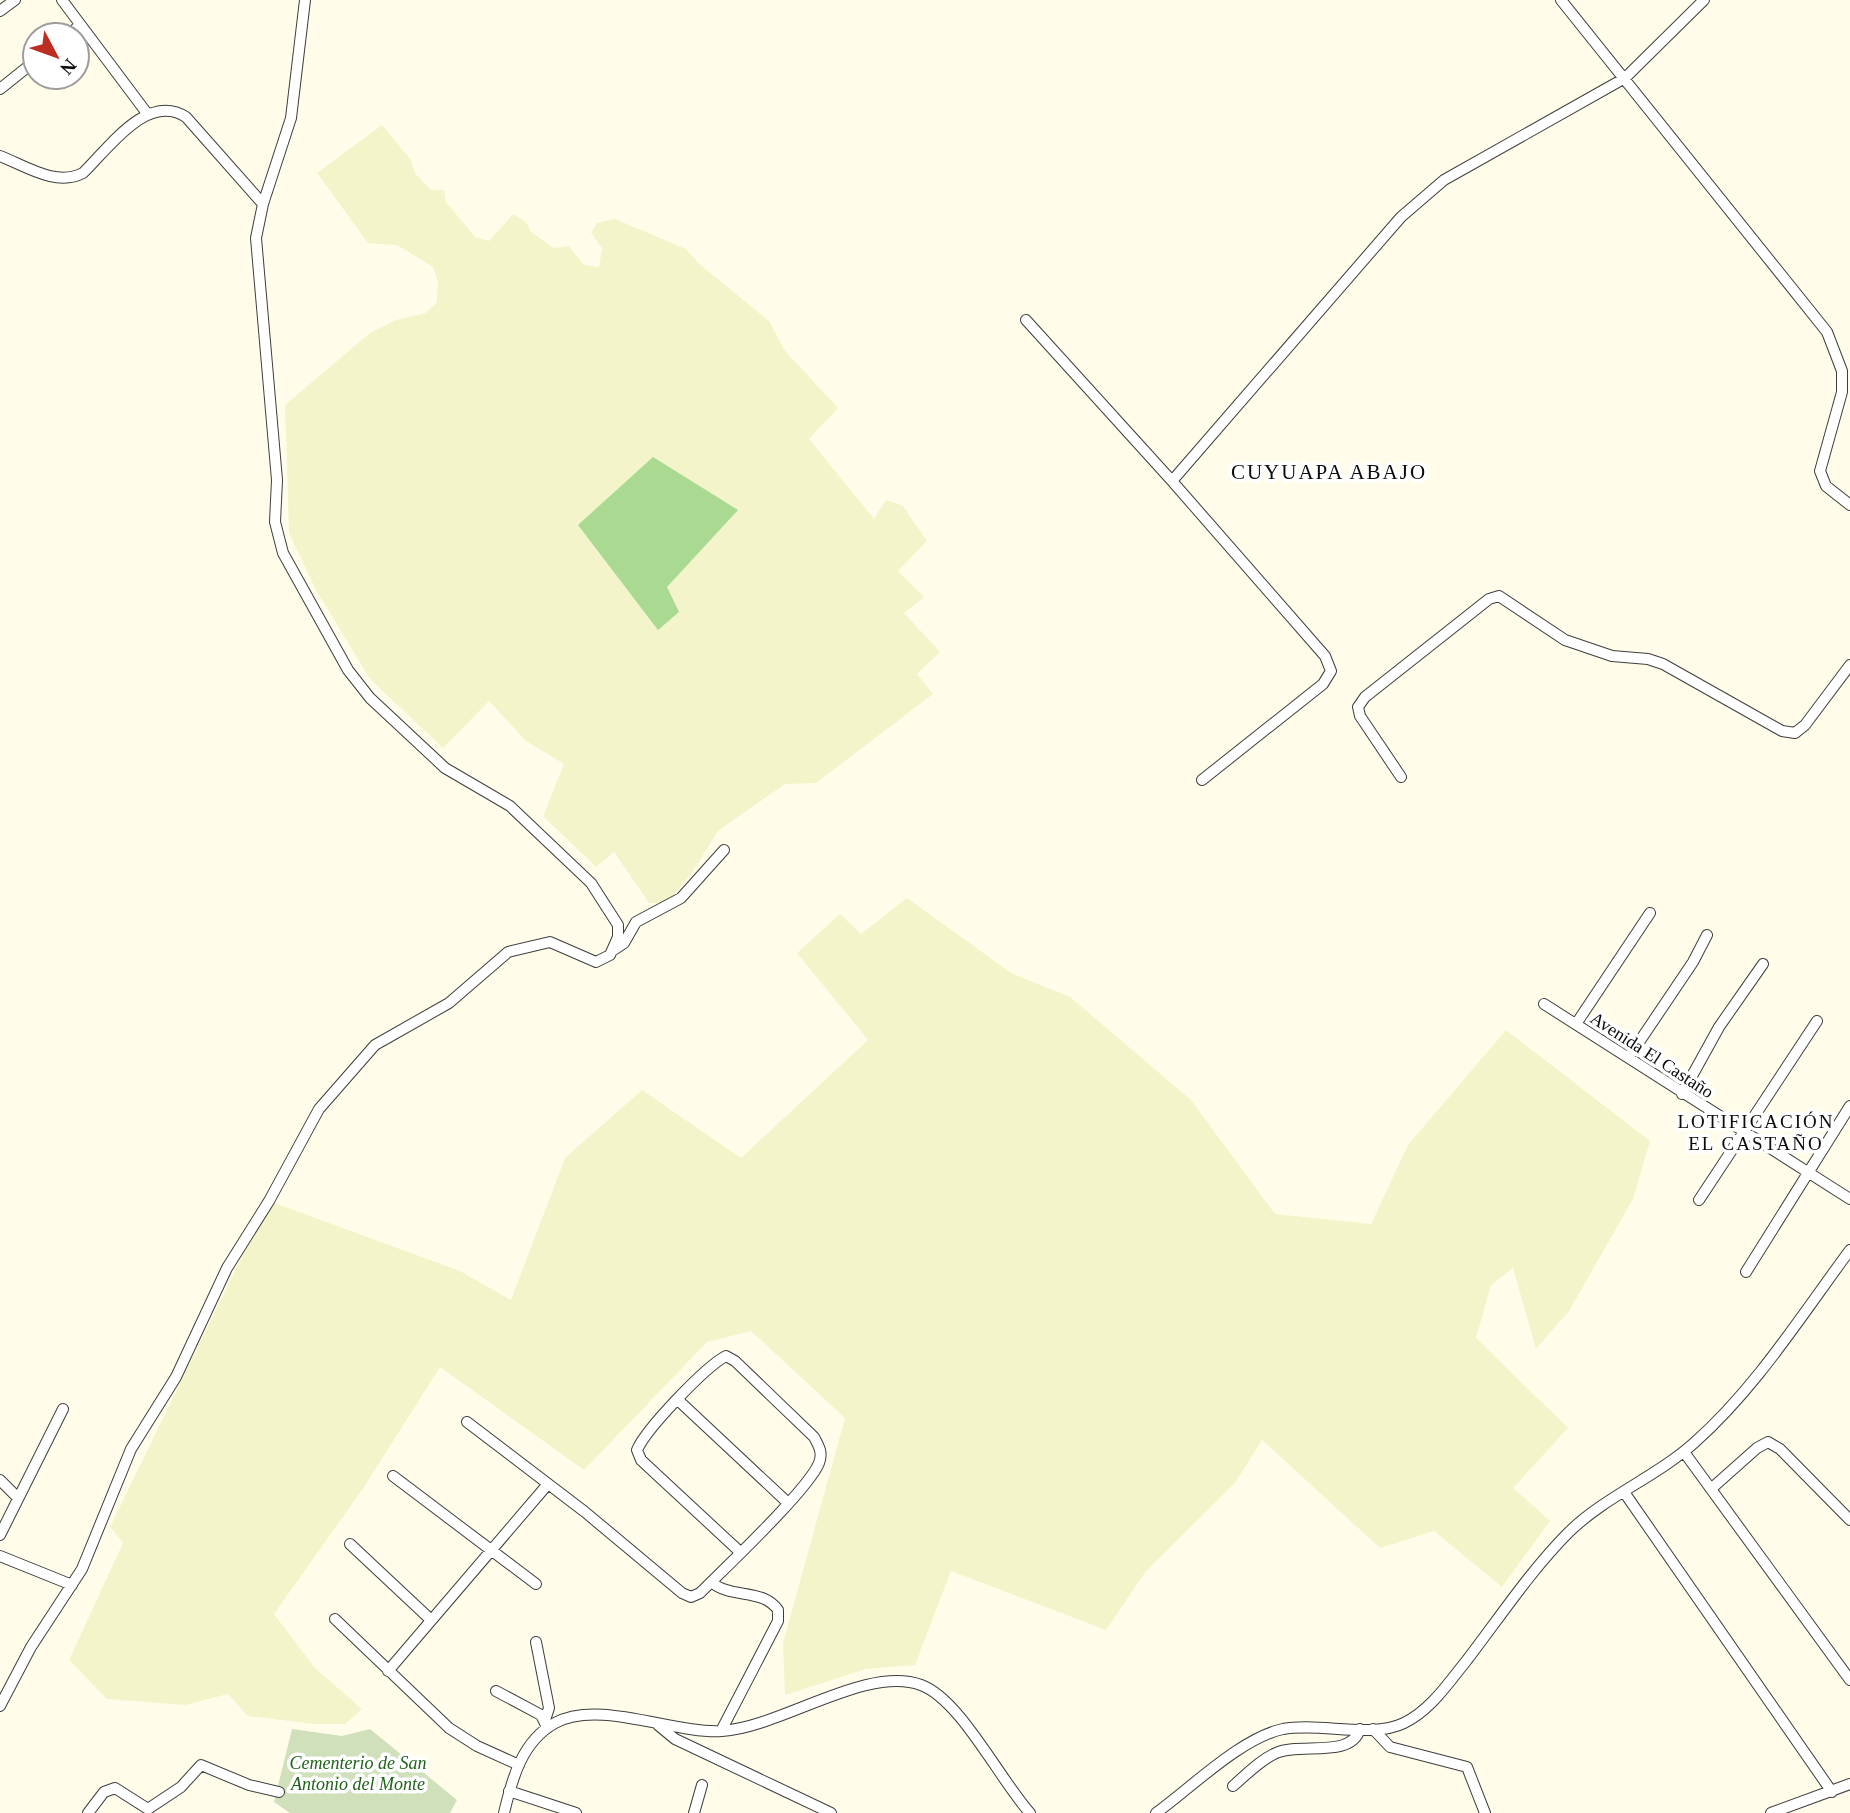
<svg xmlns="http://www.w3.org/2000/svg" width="1850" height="1813" viewBox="0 0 1850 1813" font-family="Georgia,serif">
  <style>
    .farmland { fill: #f3f4ca }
    .forest { fill: #aada92 }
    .cemetery { fill: #cfe0bb }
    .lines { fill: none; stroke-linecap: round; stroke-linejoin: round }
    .minor-casing { stroke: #3e3e3e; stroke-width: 12 }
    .minor { stroke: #fff; stroke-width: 10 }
    .labels { text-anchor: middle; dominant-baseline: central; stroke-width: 7; stroke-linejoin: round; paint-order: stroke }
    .street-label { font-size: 18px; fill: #0b0b0b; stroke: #fff }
    .park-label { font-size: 18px; font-style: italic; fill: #21631b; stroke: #fff }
    .neighbourhood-label { font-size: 19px; letter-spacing: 2px; fill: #0b0b0b; stroke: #fff }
    .quarter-label { font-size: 21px; letter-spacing: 2px; fill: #0b0b0b; stroke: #fff }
  </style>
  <rect width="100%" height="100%" fill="#fffde9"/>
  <path class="farmland" d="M382 125 410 159 415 173 431 190H444L446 202 475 237 489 241 513 214 526 222 531 232 554 248 569 246 584 265 599 267 602 248 591 233 597 223 615 219 686 249 698 263 769 321 785 351 838 408 809 439 874 519 886 500 903 506 927 541 898 571 924 597 904 613 940 652 917 674 933 694 816 783 785 784 719 830 691 874 671 898 662 903H649L614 852 596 867 543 816 564 764 526 741 489 701 443 748 370 679 316 590 289 533 285 405 370 333 396 320 426 313 437 302 438 282 433 267 397 245 368 243 317 173Z
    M907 898 1011 973 1070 997 1191 1100 1275 1214 1371 1224 1408 1145 1506 1030 1650 1141 1633 1199 1569 1311 1536 1349 1513 1268 1491 1285 1476 1338 1568 1428 1513 1488 1550 1521 1502 1587 1434 1531 1380 1548 1262 1440 1235 1483 1146 1571 1106 1630 951 1571 915 1665 866 1669 785 1695 783 1643 845 1418 751 1331 707 1342 584 1470 440 1367 364 1487 274 1614 315 1668 362 1709 345 1724H315L248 1716 228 1694 185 1705 107 1699 69 1660 123 1543 110 1527 269 1201 460 1271 511 1300 565 1158 642 1090 741 1158 868 1040 797 953 840 914 861 934Z"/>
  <path class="forest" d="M653 457 738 510 667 587 679 612 658 630 578 525Z"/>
  <path class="cemetery" d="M292 1729 342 1736 370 1729 457 1800 450 1813H290L274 1802Z"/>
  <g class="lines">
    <defs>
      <path id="minor" d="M62 0 146 112
        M1561 0 1827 332 1842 371V392L1820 471 1826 486 1850 505
        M0 11 15 0
        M68 35 80 25
        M0 89 35 61
        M0 156C26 166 56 187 83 173 109 148 147 92 186 117L263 204
        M1026 320 1172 481 1325 656 1331 671 1323 684 1202 780
        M1172 481 1401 217 1444 180 1625 78 1704 0
        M1401 777 1360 716 1358 707 1365 697 1489 599 1499 596 1565 640 1612 656 1648 659 1663 664 1782 731 1795 733 1805 725 1850 665
        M615 949 624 943 636 922 681 898 724 850
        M1544 1004 1850 1199
        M1576 1024 1650 913
        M1629 1057 1693 962 1707 935
        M1682 1094 1719 1027 1763 964
        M1699 1200 1817 1021
        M1746 1272 1850 1106
        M678 1400 787 1502
        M467 1422 585 1512 682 1593 691 1597 700 1593C725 1568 808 1490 819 1463 823 1453 819 1446 814 1437L735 1361 726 1356C705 1367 646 1429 637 1450L641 1460 739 1551
        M1684 1452 1850 1680
        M393 1476 536 1584
        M0 1480 18 1498
        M1712 1488 1757 1448 1768 1442 1780 1449 1850 1520
        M1624 1492 1832 1792
        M0 1535 63 1409
        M350 1544 431 1620
        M0 1556 72 1585
        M711 1582C731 1599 763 1588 778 1610V1621L721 1731
        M335 1619 449 1728 477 1746 519 1765
        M536 1642 549 1708 545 1720
        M388 1671 548 1484
        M496 1691 541 1715 546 1725
        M0 1706 31 1647 82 1569 131 1449 176 1377 227 1268 269 1201 319 1109 375 1045 449 1003 508 952 550 942 596 962 610 955 618 937V925L591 883 510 806 445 768 370 698 348 670 283 553 275 522 277 480 256 238 263 204 291 118 305 0
        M658 1725 675 1739 831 1813
        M1373 1729 1390 1747 1467 1767 1485 1813
        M1233 1786C1246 1775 1260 1760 1276 1753 1300 1742 1351 1759 1360 1729
        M509 1791 576 1813
        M88 1813 104 1792 115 1788 148 1809 181 1787 201 1765 249 1785 279 1792
        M504 1813C512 1779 522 1741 555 1723 599 1699 673 1734 722 1731 782 1727 866 1665 921 1685 960 1699 1000 1780 1030 1813
        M694 1813 702 1785
        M1156 1813C1192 1787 1241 1738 1283 1729 1320 1722 1371 1739 1404 1723 1431 1710 1449 1682 1467 1660 1500 1617 1531 1570 1569 1532 1606 1496 1656 1477 1694 1443 1756 1388 1801 1316 1850 1250
        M1771 1813 1850 1784"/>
    </defs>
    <use href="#minor" class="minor-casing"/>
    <use href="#minor" class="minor"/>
  </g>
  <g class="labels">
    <g class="street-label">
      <text transform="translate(1652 1055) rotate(33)">Avenida El Castaño</text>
    </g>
    <g class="park-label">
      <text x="358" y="1763">Cementerio de San<tspan x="358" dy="21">Antonio del Monte</tspan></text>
    </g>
    <g class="neighbourhood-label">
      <text x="1756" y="1121">LOTIFICACIÓN<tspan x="1756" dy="22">EL CASTAÑO</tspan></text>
    </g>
    <g class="quarter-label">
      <text x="1329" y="472">CUYUAPA ABAJO</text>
    </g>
  </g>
  <g transform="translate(56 56) rotate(131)"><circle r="33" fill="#ffffff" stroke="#9d9d9d" stroke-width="2"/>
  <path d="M0-5L12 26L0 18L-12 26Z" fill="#bc2e22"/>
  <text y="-10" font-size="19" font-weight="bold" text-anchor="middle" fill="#0b0b0b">N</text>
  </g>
</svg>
